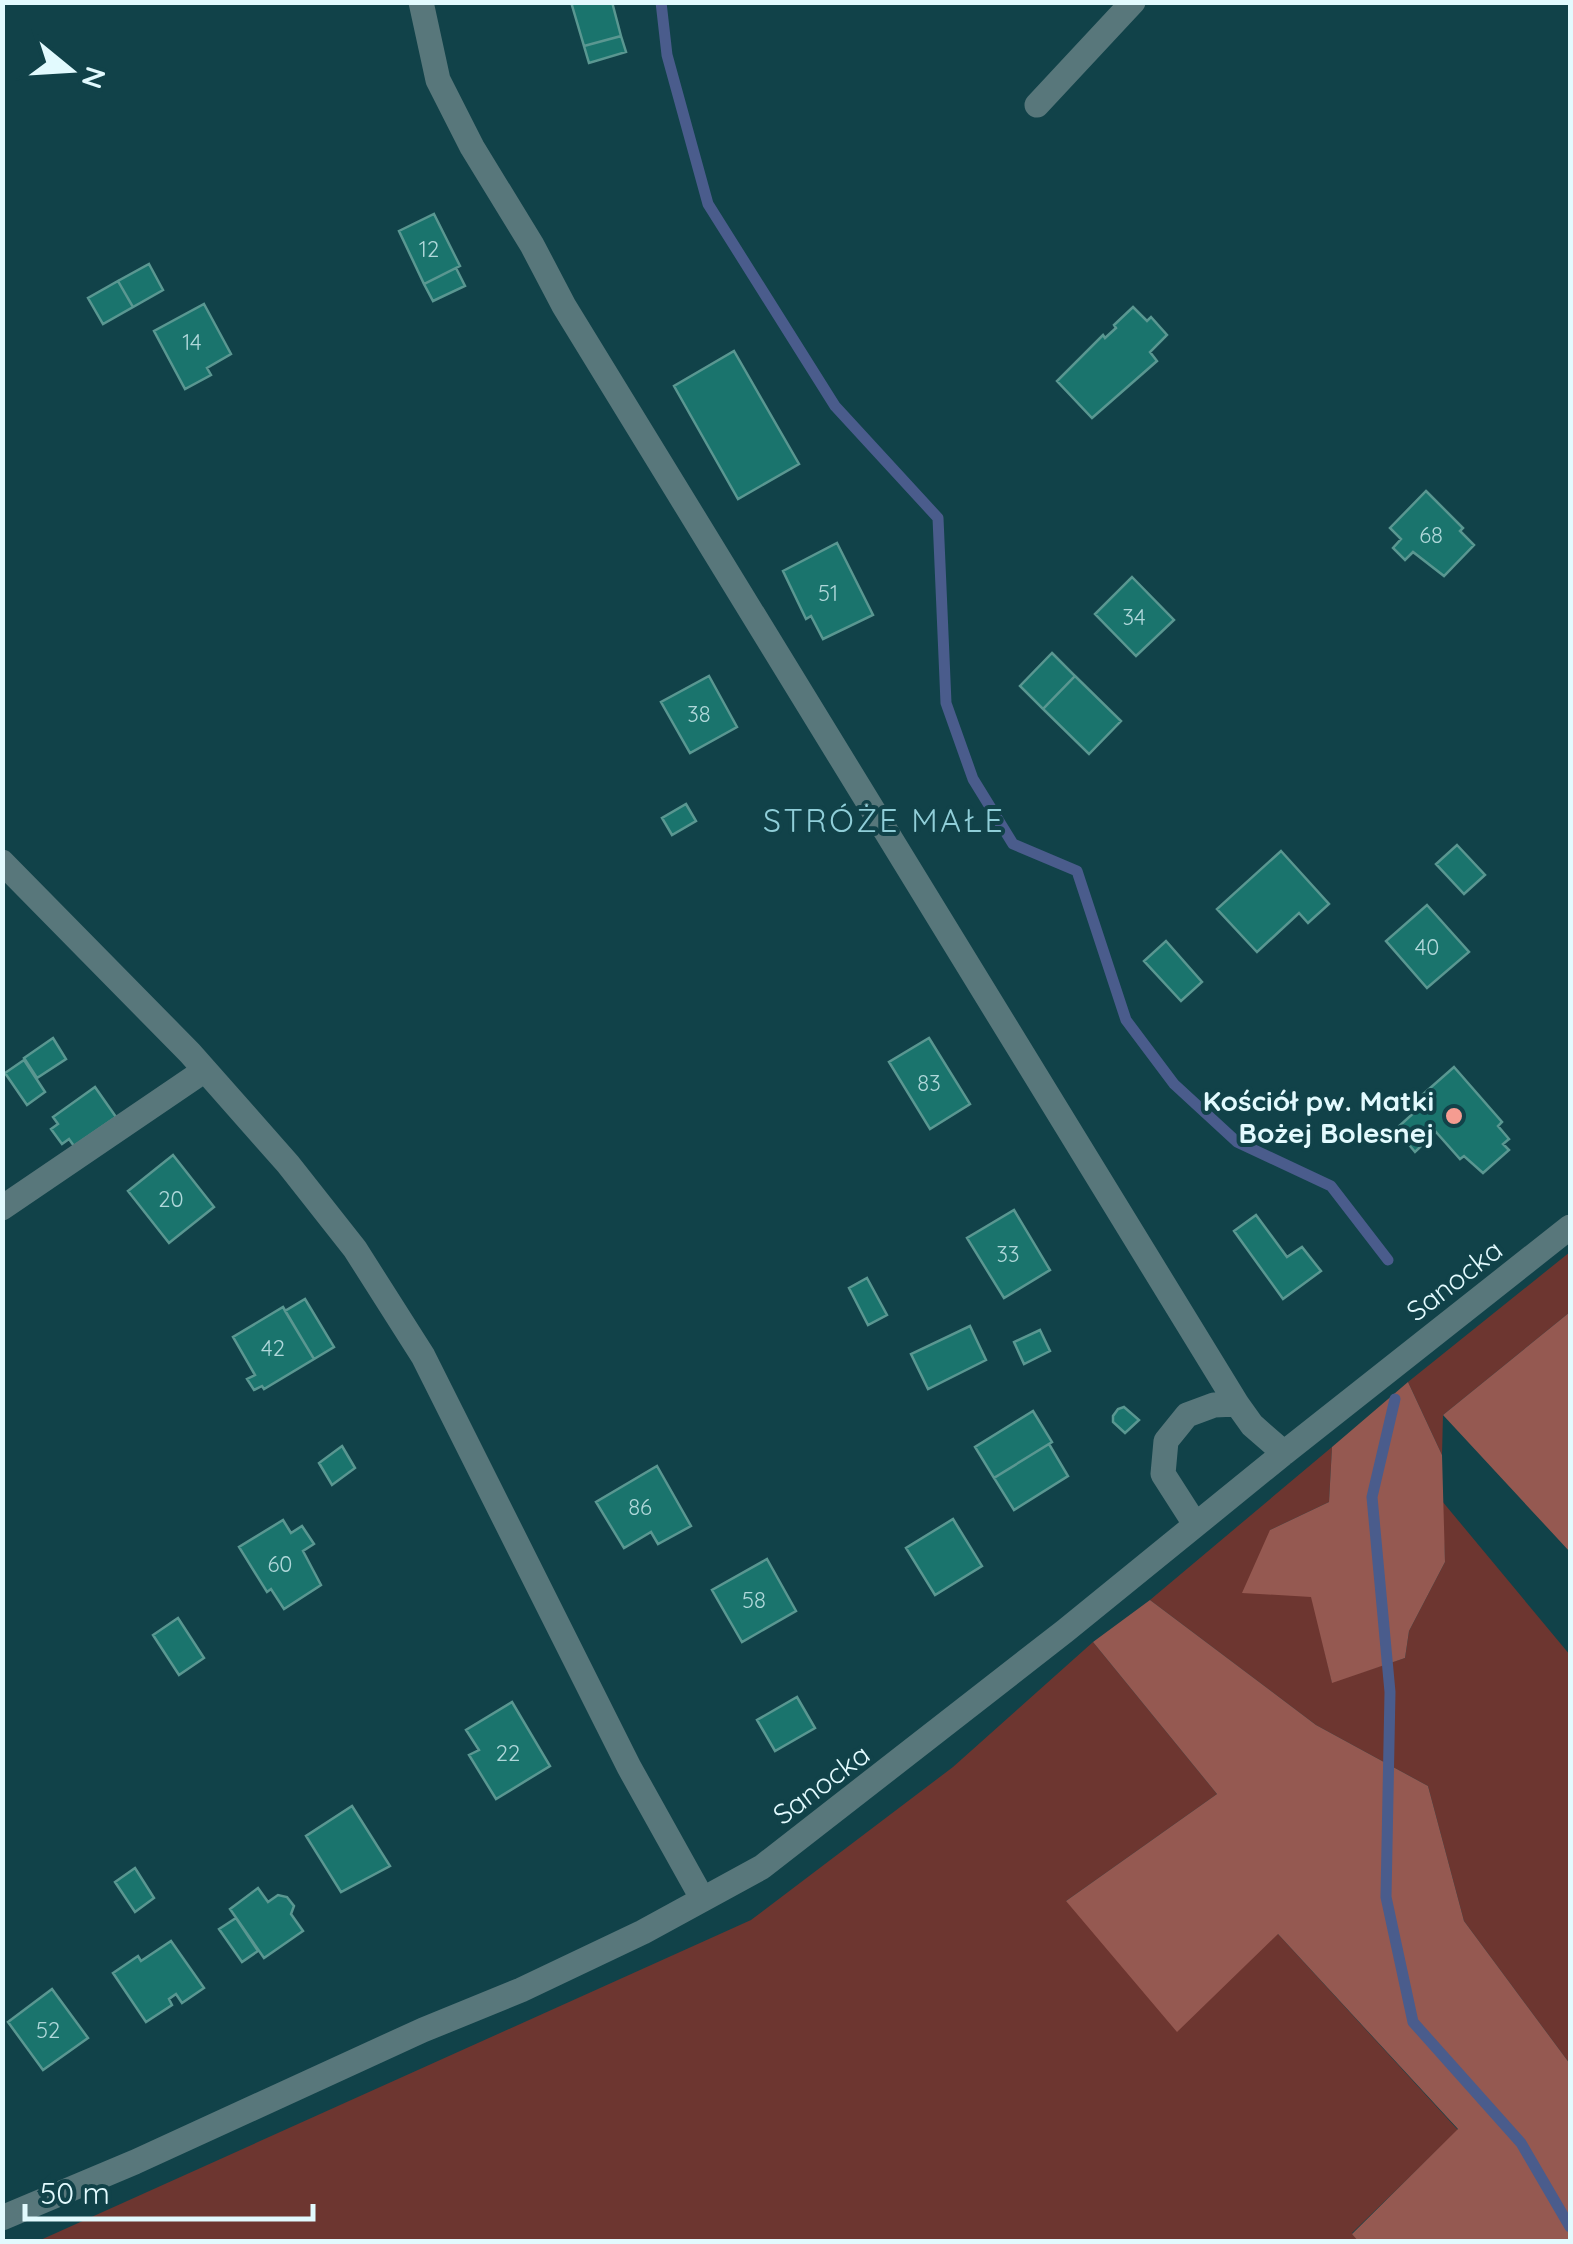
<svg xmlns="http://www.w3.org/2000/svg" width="1573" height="2244" viewBox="0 0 1573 2244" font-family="Quicksand,sans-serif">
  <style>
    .green { fill: #6d3630 }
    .forest { fill: #955951 }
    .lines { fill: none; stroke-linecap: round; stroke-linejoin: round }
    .stream { stroke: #4a5c8c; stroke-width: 11 }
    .building { fill: #1a746d; stroke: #5a9791; stroke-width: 2.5 }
    .minor { stroke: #58777b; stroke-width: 25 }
    .poi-dot { fill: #f59c91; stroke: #114249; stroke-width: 4 }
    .labels { text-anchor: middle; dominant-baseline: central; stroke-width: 8; stroke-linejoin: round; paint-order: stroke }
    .number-label { font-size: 22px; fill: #b0d8da }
    .poi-label { font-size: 28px; font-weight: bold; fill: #e2fafe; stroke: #114249; text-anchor: end }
    .street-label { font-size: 28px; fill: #e2fafe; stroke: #114249 }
    .quarter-label { font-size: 32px; letter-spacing: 2.5px; fill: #90ced8; stroke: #114249 }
  </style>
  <rect width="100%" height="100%" fill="#114249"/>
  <path class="green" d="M1570 1252V1312L1443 1415 1442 1455 1408 1382Z
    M1332 1447 1329 1502 1270 1530 1312 1597 1332 1682 1405 1658 1409 1631 1445 1562 1442 1501 1570 1655V2064L1464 1921 1428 1786 1316 1725 1150 1600Z
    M1093 1642 1217 1794 1066 1901 1278 1934 1458 2130 1352 2233 1358 2241 36 2242 751 1920 953 1767Z"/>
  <path class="forest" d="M1570 1312V1552L1443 1415Z
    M1408 1382 1442 1455 1445 1562 1409 1631 1405 1658 1332 1683 1311 1597 1242 1593 1270 1530 1329 1502 1332 1447Z
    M1150 1600 1316 1725 1428 1786 1464 1921 1570 2064V2241H1358L1352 2234 1458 2129 1278 1934 1177 2032 1066 1901 1217 1794 1093 1642Z"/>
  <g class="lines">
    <path class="stream" d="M661 2 667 55 708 204 835 406 938 518 946 703 973 779 1013 844 1077 871 1126 1020 1174 1084 1237 1142 1331 1186 1388 1260
      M1395 1399 1372 1497 1390 1692 1386 1897 1413 2022 1521 2143 1570 2227"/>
  </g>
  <path class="building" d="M571 2H612L621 36 584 46Z
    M621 36 626 52 589 63 584 46Z
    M434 214 460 266 424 284 399 231Z
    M149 264 163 290 133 307 118 281Z
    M456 268 465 286 433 301 424 284Z
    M118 281 133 307 103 324 88 298Z
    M204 304 231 354 207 368 211 375 185 389 154 331Z
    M1133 307 1147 321 1151 317 1167 335 1150 352 1157 361 1092 418 1057 381 1103 335 1105 338 1116 328 1114 325Z
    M734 351 799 464 738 499 674 386Z
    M1426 491 1463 528 1460 531 1474 545 1444 576 1413 552 1405 560 1393 548 1401 539 1390 528Z
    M837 543 873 615 823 639 811 616 806 619 783 571Z
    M1132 577 1174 620 1136 656 1095 614Z
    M1052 653 1075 676 1043 709 1020 686Z
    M709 676 737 727 690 753 661 702Z
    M1075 676 1121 721 1089 754 1043 709Z
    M686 804 696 821 672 835 662 818Z
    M1457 845 1485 875 1464 894 1436 864Z
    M1281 851 1329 904 1308 923 1299 913 1257 952 1217 909Z
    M1427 905 1469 952 1427 988 1386 941Z
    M1166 941 1202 982 1181 1001 1144 961Z
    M53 1038 66 1059 37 1078 24 1058Z
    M929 1038 970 1104 930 1129 889 1062Z
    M24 1060 45 1092 27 1105 5 1073Z
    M1454 1067 1502 1122 1498 1126 1509 1139 1503 1144 1509 1150 1483 1173 1464 1156 1460 1159 1436 1132 1415 1152 1396 1129 1417 1110 1412 1104Z
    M95 1087 116 1117 74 1146 69 1139 62 1144 51 1129 58 1124 53 1117Z
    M173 1155 214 1207 169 1243 128 1191Z
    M1014 1210 1050 1270 1004 1298 967 1238Z
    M1256 1215 1287 1257 1302 1247 1321 1271 1283 1299 1234 1231Z
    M867 1278 887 1315 868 1325 849 1288Z
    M305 1299 334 1347 314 1359 285 1311Z
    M283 1307 314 1359 264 1389 262 1386 254 1390 247 1379 255 1375 233 1337Z
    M970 1326 986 1360 928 1389 911 1354Z
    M1040 1330 1050 1351 1024 1364 1014 1342Z
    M1124 1407 1139 1420 1125 1433 1113 1422V1416L1118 1409Z
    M1033 1411 1052 1442 994 1478 975 1447Z
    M1049 1444 1068 1476 1014 1510 994 1478Z
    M342 1446 355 1468 332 1485 319 1463Z
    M657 1466 691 1526 658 1544 651 1532 624 1548 596 1502Z
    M953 1519 982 1566 935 1595 906 1548Z
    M283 1520 291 1533 302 1526 314 1544 303 1551 321 1585 284 1609 271 1589 267 1592 239 1547Z
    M767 1559 796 1611 742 1642 712 1590Z
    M178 1618 204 1658 179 1675 153 1635Z
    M797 1697 815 1728 775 1751 757 1720Z
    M512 1702 550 1766 496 1799 469 1755 479 1750 466 1730Z
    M352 1806 390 1866 341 1892 306 1836Z
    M135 1868 154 1898 135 1912 115 1882Z
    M258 1888 268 1902 278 1895 287 1897 294 1906 291 1914 303 1931 264 1958 230 1909Z
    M236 1918 258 1951 242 1962 219 1929Z
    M171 1941 204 1988 182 2003 176 1994 169 1999 172 2005 146 2022 113 1973 138 1956 141 1961Z
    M52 1989 88 2038 43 2070 8 2022Z"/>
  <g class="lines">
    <path class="minor" d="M421 2 438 80 472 147 532 245 564 306 1237 1404 1252 1425 1284 1453
      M1037 105 1133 2
      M2 862 190 1053 288 1164 355 1249 423 1356 629 1767 702 1898
      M2 1208 205 1070
      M1195 1524 1163 1474 1166 1441 1187 1415 1214 1405 1237 1404
      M2 2218 135 2162 423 2030 521 1990 643 1932 762 1867 1065 1631 1284 1453 1570 1227"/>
  </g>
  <circle class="poi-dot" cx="1454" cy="1116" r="10"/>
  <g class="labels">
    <g class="number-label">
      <text x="429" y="249">12</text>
      <text x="192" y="342">14</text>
      <text x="1431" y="535">68</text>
      <text x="828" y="593">51</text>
      <text x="1134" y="617">34</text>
      <text x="699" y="714">38</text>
      <text x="1427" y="947">40</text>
      <text x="929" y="1083">83</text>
      <text x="171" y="1199">20</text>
      <text x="1008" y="1254">33</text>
      <text x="273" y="1348">42</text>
      <text x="640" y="1507">86</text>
      <text x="280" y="1564">60</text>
      <text x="754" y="1600">58</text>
      <text x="508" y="1753">22</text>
      <text x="48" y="2030">52</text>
    </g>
    <g class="poi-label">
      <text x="1434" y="1100">Kościół pw. Matki<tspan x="1434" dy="32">Bożej Bolesnej</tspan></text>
    </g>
    <g class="street-label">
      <text transform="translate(1454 1280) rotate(-38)">Sanocka</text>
      <text transform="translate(821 1784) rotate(-37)">Sanocka</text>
    </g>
    <g class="quarter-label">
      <text x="884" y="820">STRÓŻE MAŁE</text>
    </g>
  </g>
  <rect width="1573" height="2244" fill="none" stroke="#e2fafe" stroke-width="10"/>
  <g transform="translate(70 70) rotate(108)" stroke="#114249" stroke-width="8" paint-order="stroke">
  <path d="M0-8L18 38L0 25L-18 38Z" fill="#e2fafe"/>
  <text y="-15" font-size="28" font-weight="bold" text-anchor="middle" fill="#e2fafe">N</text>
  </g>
  <path d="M25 2204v15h288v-15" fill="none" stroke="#e2fafe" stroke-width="5"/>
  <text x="40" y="2204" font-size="30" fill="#e2fafe" stroke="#114249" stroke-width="8" paint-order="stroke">50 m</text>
</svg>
